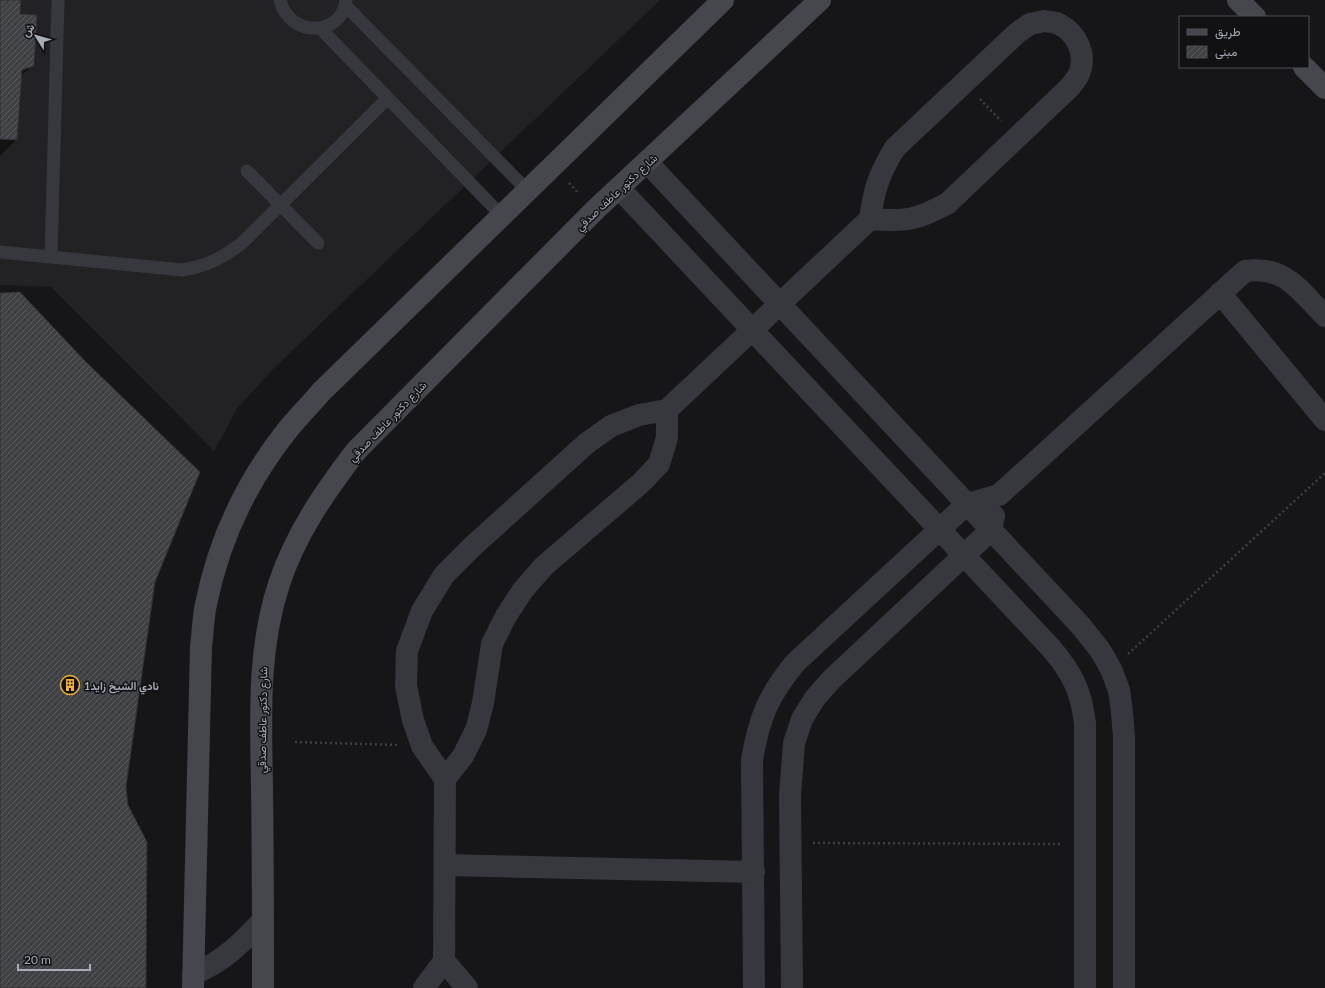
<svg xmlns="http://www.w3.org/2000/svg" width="1325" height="988" viewBox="0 0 1325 988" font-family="Lato,Vazirmatn,sans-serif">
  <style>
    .built { fill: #222225 }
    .shadow { fill: #0007 }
    .building { fill: url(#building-hatch); stroke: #303034 }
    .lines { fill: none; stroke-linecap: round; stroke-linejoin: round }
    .path { stroke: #3d3f44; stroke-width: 2.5; stroke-dasharray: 2 3; stroke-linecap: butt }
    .lane { stroke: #37383d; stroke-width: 13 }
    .street { stroke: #37383d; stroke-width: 22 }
    .secondary { stroke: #45474d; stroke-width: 22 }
    .labels { text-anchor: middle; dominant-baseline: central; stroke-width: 3; stroke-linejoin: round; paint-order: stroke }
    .street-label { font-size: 11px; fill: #a8adb8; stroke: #111113 }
    .poi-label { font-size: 11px; font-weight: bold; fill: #a8adb8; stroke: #111113; text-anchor: start }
  </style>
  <defs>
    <pattern id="building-hatch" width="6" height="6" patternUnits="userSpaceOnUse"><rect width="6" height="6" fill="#404145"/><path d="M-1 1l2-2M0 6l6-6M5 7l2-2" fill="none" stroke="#595a5e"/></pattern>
  </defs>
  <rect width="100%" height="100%" fill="#161618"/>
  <path class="built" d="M0 0H660L273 369 237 409 214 451 51 287 0 285Z"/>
  <path class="shadow" d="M0 0H20L19 15 33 65 20 77 16 140 0 156Z"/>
  <path class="building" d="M0 0H21L20 14 37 15 34 66 22 70 17 140 0 139Z
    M20 292 86 362 200 472 155 582 126 787 128 805 147 842 146 988H0V293Z"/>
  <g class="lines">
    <path class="path" d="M980 99 1001 121
      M569 183 579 194
      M1128 654 1325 473
      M295 742 397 745
      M813 843 1062 844"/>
    <path class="lane" d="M280 0C289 38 342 37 346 0
      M345 5 527 190
      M320 28 501 215
      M247 171 318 243
      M0 252 182 270C207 266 220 259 241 244L388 98
      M51 257 58 0"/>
    <path class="street" d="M1044 21C1049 22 1055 22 1059 24 1077 33 1087 55 1079 74 1077 78 1073 83 1070 87L948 203C917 220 906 222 870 219 874 189 879 174 895 148L1017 33 1030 24Z
      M647 162 1081 626 1100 650 1111 669 1119 690 1122 712 1124 737V988
      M619 188 1051 648C1072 673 1081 690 1085 723V988
      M1220 293 1325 420
      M445 779 463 756 476 730 483 703 492 644 506 616 523 590 544 566 641 483 659 464 667 438V410
      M445 865 754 872
      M444 961 467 988
      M193 974C223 962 242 943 263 920
      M424 988 444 961 445 779 422 746 413 720 406 686 407 651 422 611 444 575 473 546 587 443 611 426 639 415 667 410 870 219
      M754 988 752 760C759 718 768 696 795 663L967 504 999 495 1245 271C1285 265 1299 290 1325 316
      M792 988 790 796 794 743 802 719 815 698 832 679 991 530 994 516"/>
    <path class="secondary" d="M1238 0 1255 17
      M1304 67 1325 88
      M193 988 201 646C203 632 203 618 206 604 219 540 248 479 289 428 299 416 311 404 321 392L723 0
      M263 988C263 921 263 855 262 788 261 718 257 651 279 584 296 533 324 493 356 451L595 210 820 0"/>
  </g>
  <defs>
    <symbol id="building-ring" viewBox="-11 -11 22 22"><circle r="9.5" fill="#111113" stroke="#f2b134" stroke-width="1.5"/><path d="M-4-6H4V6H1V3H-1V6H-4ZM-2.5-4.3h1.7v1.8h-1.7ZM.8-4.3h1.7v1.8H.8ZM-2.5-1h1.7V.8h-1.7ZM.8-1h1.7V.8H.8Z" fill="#f2b134"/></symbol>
  </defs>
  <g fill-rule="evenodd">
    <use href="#building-ring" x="59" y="674" width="22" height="22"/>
  </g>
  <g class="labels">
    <g class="street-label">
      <text transform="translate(616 192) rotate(-43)">شارع دكتور عاطف صدقي</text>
      <text transform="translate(387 421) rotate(-46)">شارع دكتور عاطف صدقي</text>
      <text transform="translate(262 720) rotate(-89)">شارع دكتور عاطف صدقي</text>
    </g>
    <g class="poi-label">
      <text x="84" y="685">نادي الشيخ زايد1</text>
    </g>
  </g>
  <rect x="1179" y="16" width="130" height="52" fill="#111113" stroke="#4d4f55"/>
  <rect x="1187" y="29" width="20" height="6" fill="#45474d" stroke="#4d4f55"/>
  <text x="1215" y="36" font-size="12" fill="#a8adb8">طريق</text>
  <rect x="1187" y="46" width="20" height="12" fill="url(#building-hatch)" stroke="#4d4f55"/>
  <text x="1215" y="56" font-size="12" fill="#a8adb8">مبنى</text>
  <g transform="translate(36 36) rotate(307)" stroke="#111113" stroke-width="3" paint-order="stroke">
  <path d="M0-3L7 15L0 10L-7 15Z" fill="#a8adb8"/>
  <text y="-6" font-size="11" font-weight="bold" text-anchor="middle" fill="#a8adb8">ش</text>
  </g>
  <path d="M18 964v6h72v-6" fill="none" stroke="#a8adb8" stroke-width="2"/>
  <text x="24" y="964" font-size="12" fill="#a8adb8" stroke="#111113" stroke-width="3" paint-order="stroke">20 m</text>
</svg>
